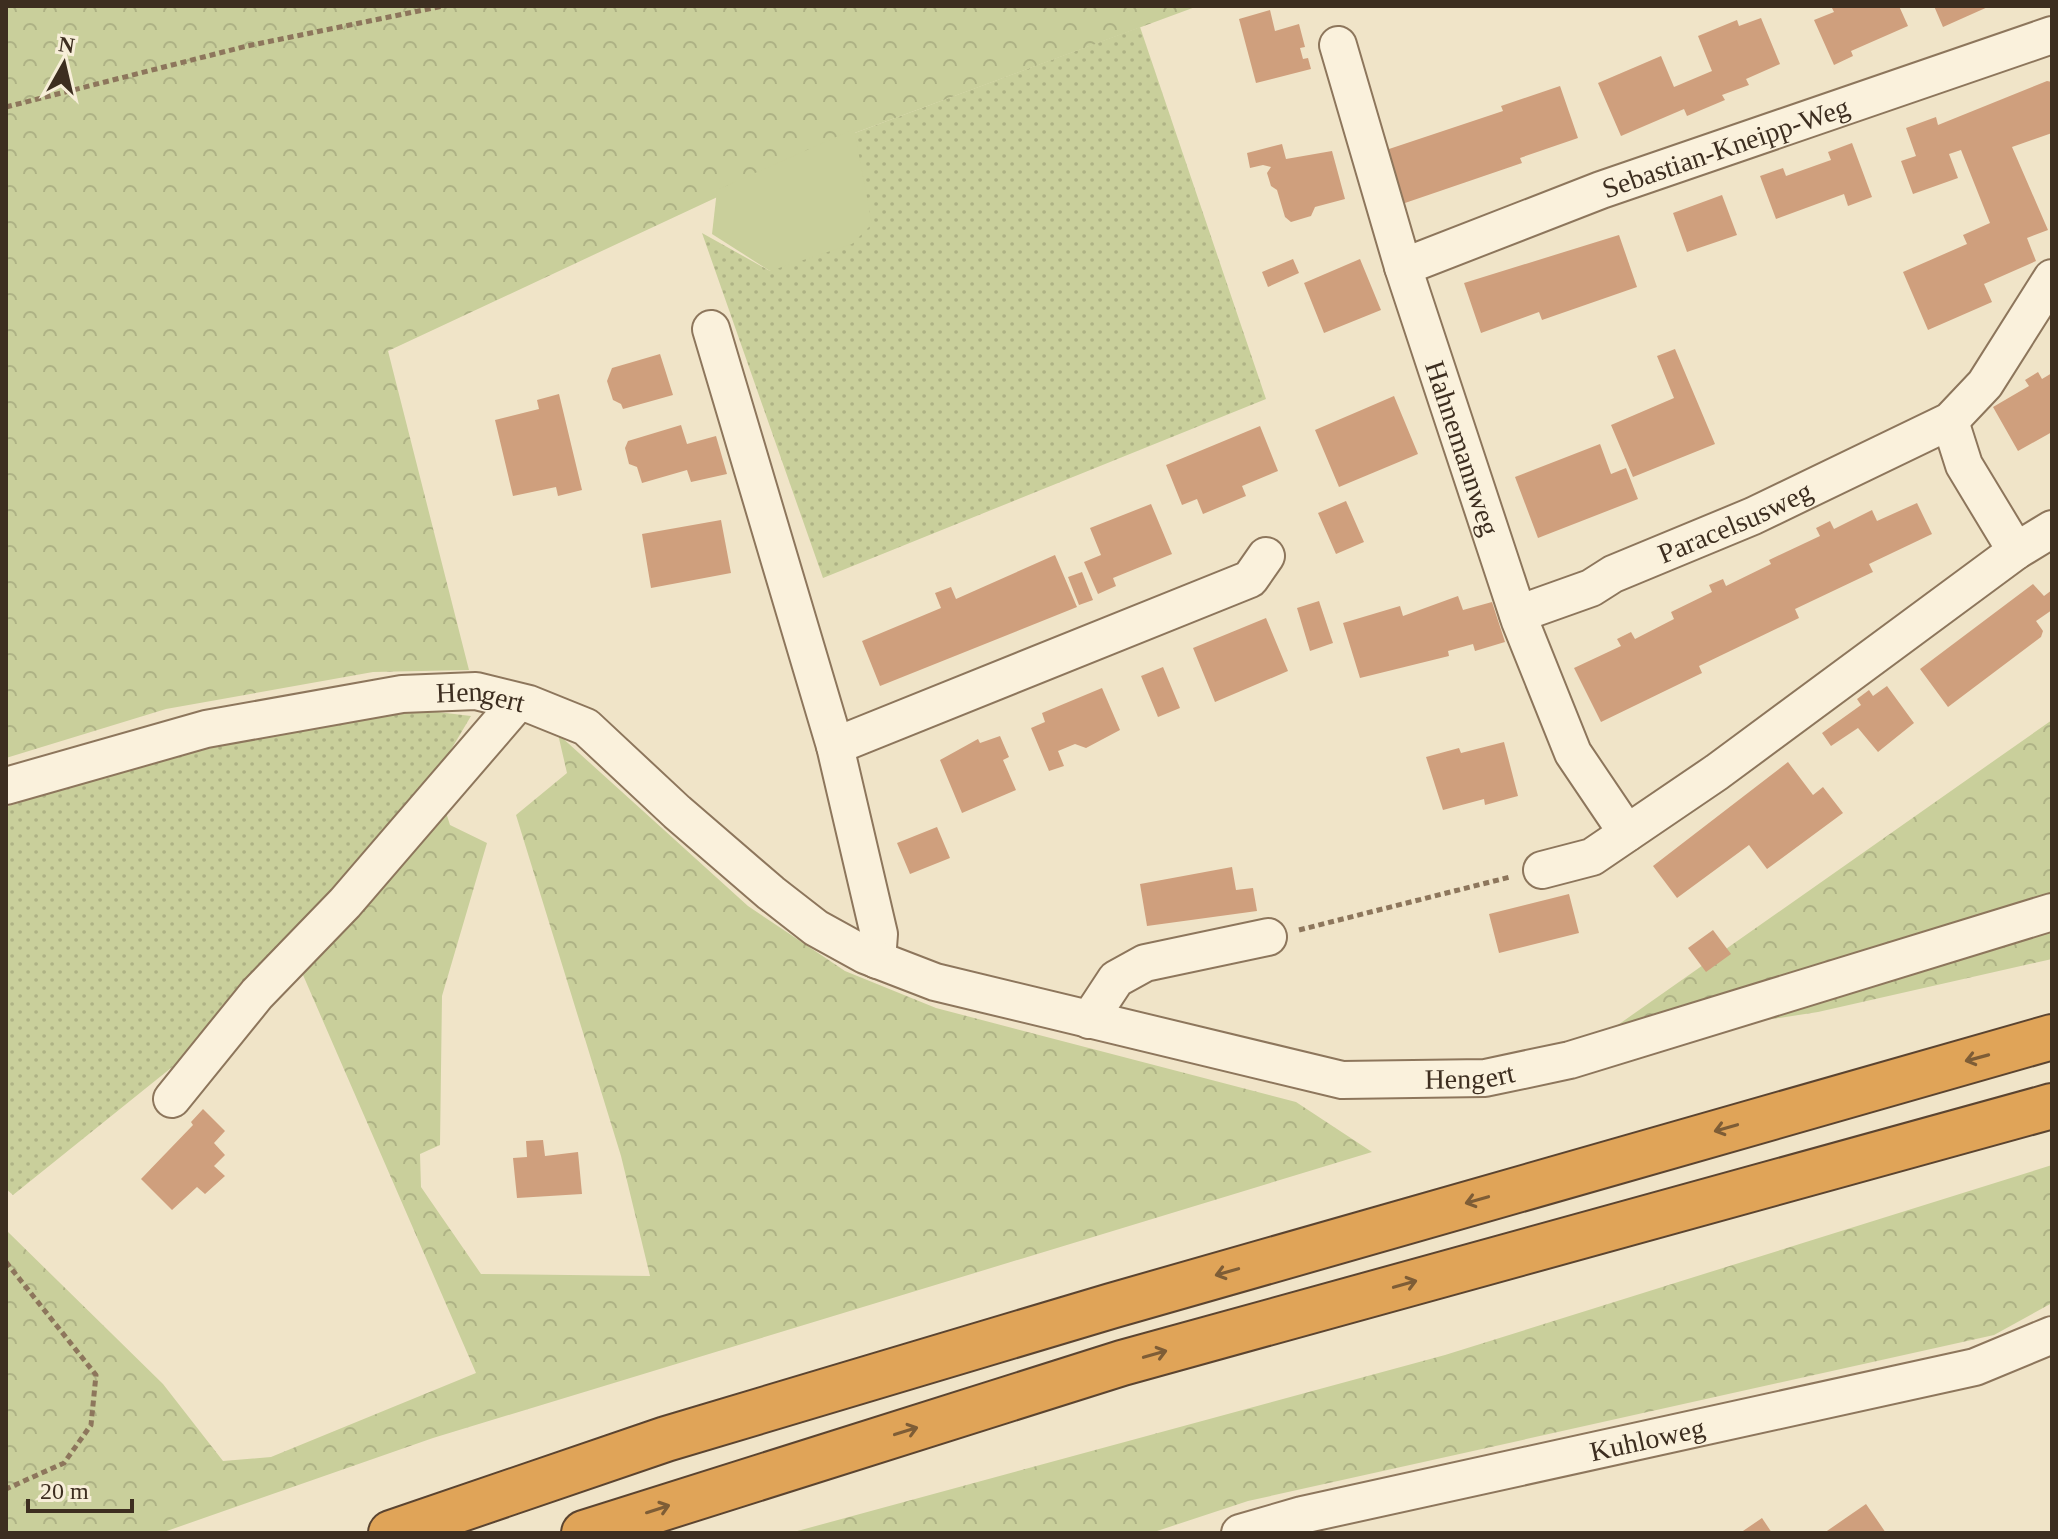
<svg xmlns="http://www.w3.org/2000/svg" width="2058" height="1539" viewBox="0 0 2058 1539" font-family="'Times New Roman',serif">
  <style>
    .grass { fill: url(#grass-dots) }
    .forest { fill: url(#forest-crowns) }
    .park { fill: #c9cf9b }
    .building { fill: #cf9f7d }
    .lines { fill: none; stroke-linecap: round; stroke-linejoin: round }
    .minor-casing { stroke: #8d765c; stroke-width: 40 }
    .highway-casing { stroke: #5b4430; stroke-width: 48 }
    .path { stroke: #8d765c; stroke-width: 5; stroke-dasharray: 6 4; stroke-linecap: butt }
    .minor { stroke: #faf1dc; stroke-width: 36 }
    .highway { stroke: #e0a458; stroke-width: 44 }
    .oneway { stroke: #7e5d36 }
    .labels { text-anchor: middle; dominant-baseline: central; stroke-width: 7; stroke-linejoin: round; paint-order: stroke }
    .street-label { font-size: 28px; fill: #3d2e20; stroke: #f7eed8 }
  </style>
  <defs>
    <pattern id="grass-dots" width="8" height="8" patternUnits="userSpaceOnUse" patternTransform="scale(2)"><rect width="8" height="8" fill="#c9cf9b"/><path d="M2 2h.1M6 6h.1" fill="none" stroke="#aeb285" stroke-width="1.8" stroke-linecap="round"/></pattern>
    <pattern id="forest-crowns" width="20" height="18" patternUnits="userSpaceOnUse" patternTransform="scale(2)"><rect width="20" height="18" fill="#c9cf9b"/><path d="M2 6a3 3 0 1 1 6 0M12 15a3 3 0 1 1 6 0" fill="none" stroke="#aeb285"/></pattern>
  </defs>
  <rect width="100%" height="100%" fill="#f0e4c8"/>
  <path class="grass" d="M1140 27 1266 399 823 578 702 233 770 271 852 134Z
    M412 709 471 716 449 753 381 843 176 1064 13 1195 6 1189V807L153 759 295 724Z"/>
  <path class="forest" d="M6 6H1198L852 134 388 351 469 670 373 672 166 709 6 758Z
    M2052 720V959L1818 1012 1585 1048Z
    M558 734 748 906 845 971 936 1008 1296 1102 1372 1152 433 1438 161 1533H6V1230L163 1384 223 1461 271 1457 476 1373 303 975 443 803 450 825 487 843 442 996 440 1145 420 1154 421 1187 481 1274 650 1276 621 1156 516 815 567 773Z
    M2052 1165V1303L1994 1335 1248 1501 1151 1533H790L1445 1355Z"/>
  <path class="park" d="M854 129 872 224 852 244 770 271 712 234 717 190Z"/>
  <path class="building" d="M1831 6H1899L1908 26 1851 51 1853 56 1834 65 1814 20 1834 12Z
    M1934 6H1990L1943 27Z
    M1270 10 1275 31 1299 24 1305 47 1300 48 1303 59 1308 58 1311 69 1256 83 1239 19Z
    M1761 18 1780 64 1746 79 1749 85 1722 95 1725 100 1687 116 1684 109 1621 136 1598 83 1661 56 1674 87 1712 71 1698 36 1737 20 1739 26Z
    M2047 81 2052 82V133L2012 147 2048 230 2027 238 2036 261 1984 284 1992 302 1928 330 1903 272 1967 244 1963 235 1990 223 1961 150 1949 154 1958 178 1913 194 1901 161 1916 156 1906 128 1936 117 1938 125Z
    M1560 86 1578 138 1520 158 1522 163 1402 204 1386 150 1503 111 1501 106Z
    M1852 143 1872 197 1848 206 1844 194 1776 219 1760 176 1783 168 1786 176 1831 160 1828 152Z
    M1282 144 1286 159 1332 151 1345 199 1315 207 1311 216 1291 222 1285 217 1277 190 1271 186 1267 173 1271 167 1263 165 1250 168 1247 153Z
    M1722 195 1737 235 1687 252 1673 213Z
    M1619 235 1637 287 1542 320 1539 312 1481 333 1464 283Z
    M1293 259 1299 273 1268 287 1262 272Z
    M1360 259 1381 310 1324 333 1304 283Z
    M1675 349 1715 444 1633 477 1611 425 1674 398 1657 356Z
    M660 354 673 395 623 409 621 404 613 400 607 381 612 368Z
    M2038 372 2042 379 2052 373V432L2018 451 1993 407 2029 386 2025 380Z
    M559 394 582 490 558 496 556 487 513 496 495 420 539 409 537 400Z
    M1394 396 1418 454 1339 487 1315 430Z
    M681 425 687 444 716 436 727 474 691 482 687 470 642 483 637 467 629 464 625 448 628 441Z
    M1260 426 1278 471 1242 486 1246 496 1203 514 1197 499 1182 505 1166 465Z
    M1600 444 1611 474 1626 468 1638 499 1538 538 1515 477Z
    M1346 501 1364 542 1336 554 1318 513Z
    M1917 503 1932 534 1869 564 1873 572 1795 609 1799 618 1699 666 1702 673 1601 722 1574 668 1621 646 1617 639 1631 632 1635 639 1674 619 1671 612 1712 592 1709 585 1723 579 1726 586 1771 564 1769 560 1820 536 1816 528 1830 521 1834 529 1872 510 1877 521Z
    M1151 504 1172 554 1113 578 1116 586 1098 594 1084 562 1101 555 1090 528Z
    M721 520 731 573 651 588 642 534Z
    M1055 555 1077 607 880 686 862 641 941 608 935 593 951 587 956 599Z
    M1082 572 1093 600 1079 605 1068 577Z
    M2033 584 2044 596 2052 590V610L2036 621 2043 631 2041 637 1948 707 1920 669Z
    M1458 596 1463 610 1492 602 1505 642 1475 651 1473 644 1448 651 1449 656 1360 678 1343 623 1400 606 1403 616Z
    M1319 601 1333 643 1310 651 1297 608Z
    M1266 618 1288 671 1215 702 1193 648Z
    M1163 667 1180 708 1158 717 1141 676Z
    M1887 686 1914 723 1878 752 1858 728 1831 746 1822 733 1861 705 1857 699 1869 690 1873 696Z
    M1102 688 1120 730 1086 748 1075 744 1058 751 1064 766 1049 771 1031 728 1045 722 1042 713Z
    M1000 736 1009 757 1003 760 1016 790 962 813 940 760 978 739 980 743Z
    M1504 742 1518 796 1485 805 1484 799 1443 810 1426 757 1459 748 1461 753Z
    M1788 762 1813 795 1823 787 1843 813 1767 869 1749 845 1677 898 1653 866Z
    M937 827 950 858 910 874 897 843Z
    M1232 867 1236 890 1253 888 1257 911 1147 926 1140 884Z
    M1569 894 1579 933 1499 953 1489 914Z
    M1713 930 1731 954 1706 972 1688 948Z
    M203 1109 225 1131 214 1143 225 1155 214 1166 225 1176 205 1194 197 1187 172 1210 141 1179 193 1125 191 1122Z
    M543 1140 545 1156 578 1152 582 1194 517 1198 513 1158 527 1157 526 1141Z
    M1866 1504 1886 1533H1824Z
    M1762 1518 1772 1533H1740Z"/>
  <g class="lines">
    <defs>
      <g id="minor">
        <path id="s1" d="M1338 45 1403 267 1520 621 1573 753 1627 833"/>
        <path id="s2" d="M1403 267 1601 190 2052 35"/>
        <path d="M711 329 835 746 879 934 877 960"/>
        <path d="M1950 421 1964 465 2016 551"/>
        <path id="s3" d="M1518 614 1591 588 1613 574 1753 516 1950 421 1985 384 2052 278"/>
        <path d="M835 746 1250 579 1266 556"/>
        <path id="s4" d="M6 786 206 729 402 694 476 691 529 704 586 727 677 812 771 893 816 928 865 955 935 982 1342 1080 1485 1078 1570 1060 2052 912"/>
        <path d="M1542 870 1592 857 1717 772 2016 551 2052 529"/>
        <path d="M1089 1020 1116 979 1145 963 1268 937"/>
        <path d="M172 1099 257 994 345 903 518 702"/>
        <path id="s5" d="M1240 1533 1302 1515 1975 1367 2052 1335"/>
      </g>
      <path id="highway" d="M391 1533 666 1439 1111 1306 2052 1037
        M584 1533 1122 1363 2052 1106"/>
    </defs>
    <use href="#minor" class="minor-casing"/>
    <use href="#highway" class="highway-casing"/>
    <path class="path" d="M6 107 247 46 443 6
      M1299 930 1510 877
      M6 1262 96 1375 91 1425 64 1463 6 1489"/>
    <use href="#minor" class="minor"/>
    <use href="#highway" class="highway"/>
  </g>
  <defs><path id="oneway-shaft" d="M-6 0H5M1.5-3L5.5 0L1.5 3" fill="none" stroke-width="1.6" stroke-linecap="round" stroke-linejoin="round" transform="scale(2)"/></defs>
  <g class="oneway">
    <use href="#oneway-shaft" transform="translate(1977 1058) rotate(165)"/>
    <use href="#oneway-shaft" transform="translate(1726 1128) rotate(164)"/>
    <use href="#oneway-shaft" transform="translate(1477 1200) rotate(164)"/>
    <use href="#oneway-shaft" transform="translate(1227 1272) rotate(164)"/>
    <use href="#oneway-shaft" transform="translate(1405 1284) rotate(-16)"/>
    <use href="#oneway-shaft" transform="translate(1155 1354) rotate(-16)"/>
    <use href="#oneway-shaft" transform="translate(906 1431) rotate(-17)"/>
    <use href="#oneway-shaft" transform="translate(658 1509) rotate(-18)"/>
  </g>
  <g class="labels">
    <g class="street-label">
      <text stroke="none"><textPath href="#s2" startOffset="344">Sebastian-Kneipp-Weg</textPath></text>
      <text stroke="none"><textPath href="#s1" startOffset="422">Hahnemannweg</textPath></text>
      <text stroke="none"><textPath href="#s3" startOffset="236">Paracelsusweg</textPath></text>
      <text stroke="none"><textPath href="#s4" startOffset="486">Hengert</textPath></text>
      <text stroke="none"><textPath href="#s4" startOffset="1580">Hengert</textPath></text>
      <text stroke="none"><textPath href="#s5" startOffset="418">Kuhloweg</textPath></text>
    </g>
  </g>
  <rect width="2058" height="1539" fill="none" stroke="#3d2e20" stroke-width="16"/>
  <g transform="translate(64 64) rotate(8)" stroke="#f7eed8" stroke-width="6" paint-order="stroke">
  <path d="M0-6L14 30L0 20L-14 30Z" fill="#3d2e20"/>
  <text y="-12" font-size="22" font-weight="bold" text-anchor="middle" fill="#3d2e20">N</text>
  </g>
  <path d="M28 1499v12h104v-12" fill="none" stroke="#3d2e20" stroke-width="4"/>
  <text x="40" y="1499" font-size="24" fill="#3d2e20" stroke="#f7eed8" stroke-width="6" paint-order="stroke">20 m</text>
</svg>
